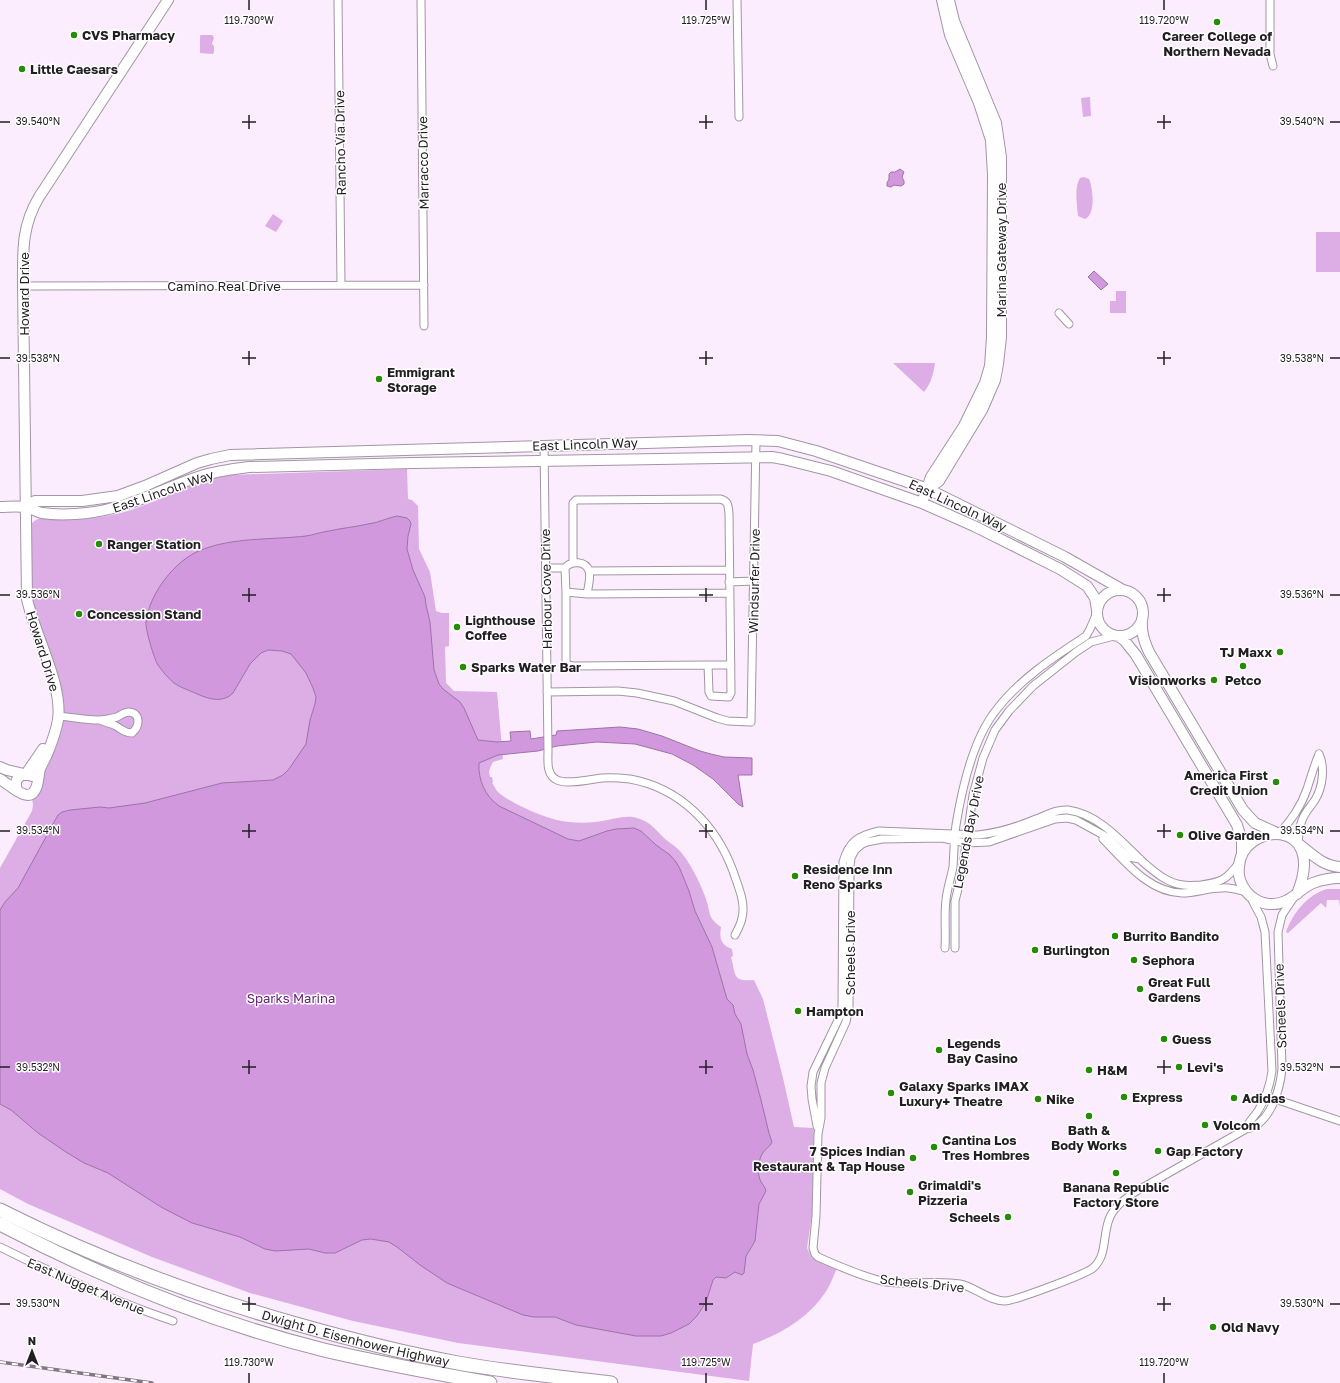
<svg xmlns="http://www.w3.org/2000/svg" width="1340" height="1383" viewBox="0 0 1340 1383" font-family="'Golos Text',sans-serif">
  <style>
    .green { fill: #dcaee5 }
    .water { fill: #d198de; stroke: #9d73a6 }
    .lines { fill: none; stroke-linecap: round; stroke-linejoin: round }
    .street-casing { stroke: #a295a4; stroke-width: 9 }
    .secondary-casing { stroke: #a295a4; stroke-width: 12 }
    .highway-casing { stroke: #a295a4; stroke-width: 15 }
    .street { stroke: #fff; stroke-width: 7 }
    .secondary { stroke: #fff; stroke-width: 10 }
    .highway { stroke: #fff; stroke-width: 13 }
    .rail-casing { stroke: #807782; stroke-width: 3.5 }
    .rail { stroke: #fff; stroke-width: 2; stroke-dasharray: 6; stroke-linecap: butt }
    .ticks { fill: none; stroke: #231e24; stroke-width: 1.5 }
    .poi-dot { fill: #278c05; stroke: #fff; stroke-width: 1.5 }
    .labels { text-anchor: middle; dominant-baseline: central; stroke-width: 3; stroke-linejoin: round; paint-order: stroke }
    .poi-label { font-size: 13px; font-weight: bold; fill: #231e24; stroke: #fff; text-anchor: start }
    .street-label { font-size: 13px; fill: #231e24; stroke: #fff }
    .park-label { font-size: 13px; fill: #682375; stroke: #fff }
    .ticks-label { font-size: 10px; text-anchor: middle; fill: #231e24; stroke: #fff; stroke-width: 3; stroke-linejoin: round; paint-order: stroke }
  </style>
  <rect width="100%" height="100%" fill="#fbedfe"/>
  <path class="green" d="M201 35H212C216 39 212 40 212 44L214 46V52L213 54 200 53V36Z
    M1090 97 1091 116 1083 117 1081 98Z
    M1084 177 1089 179C1093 188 1096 215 1085 219L1078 216C1077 205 1074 187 1080 178Z
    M273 214 283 221 276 232 265 226Z
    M1316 232H1340V272H1316Z
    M1116 291H1126V313H1110V301H1116Z
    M893 363H935C933 376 931 383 924 392Z
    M407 469 408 499 412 500 418 506 419 549 430 572 436 611 442 613H449V646L445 647 446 683 454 691 497 692 503 759 493 762 490 768 489 772 490 777H492L493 782 492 783C494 785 495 788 497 791 507 802 547 819 562 821 573 823 584 823 595 822 611 821 625 813 640 819 650 822 657 831 664 838 668 842 674 845 678 849 689 860 701 884 706 899 711 914 707 917 721 927 719 938 721 945 732 949L733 956 731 957C736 975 732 982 754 980L763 999 783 1078 794 1127 814 1128 812 1215 807 1248 812 1258 837 1268C833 1277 830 1286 825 1293 808 1318 781 1334 753 1344L749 1381 458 1343 353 1321 250 1293 152 1257 28 1204 0 1189V868L32 811 33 805 32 798 63 708V698L58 682 43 636 32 599V523C37 518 42 517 48 520 76 520 104 519 131 510 164 499 194 481 229 475Z
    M1327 889H1340V907L1339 900H1327L1326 908 1321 903 1288 933 1286 932C1293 913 1307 895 1327 889Z"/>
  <path class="water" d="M900 169 904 172 902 177 904 181V184L901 186 894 185 891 187 887 186V183L889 179V174L891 172H895Z
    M1094 271 1108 284 1101 290 1088 277Z
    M397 516 407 518 410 521 411 524 408 536 407 549 413 570 425 597 426 605 430 622 434 670 439 684 443 689 460 702 464 708 478 740 497 742 511 741 510 732 530 731 531 739 556 735 557 731 620 727 638 729 662 736 700 751 711 754 724 757 752 758V775H738L743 807 738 804 713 779 693 765 672 754 635 744 597 742 557 746 538 751 498 755 479 763C478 780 485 796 499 806L568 839 579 841 607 831 616 829 634 828 641 831 656 845 670 855 676 862 680 869 689 891 695 911 712 947 727 999 733 1005 735 1014 741 1024 747 1054 753 1070 761 1100 769 1133 772 1142C770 1147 765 1149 762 1154 758 1162 757 1174 761 1182 763 1185 765 1187 766 1191L759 1204 755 1241 746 1256 744 1273 742 1275 735 1272 726 1278 716 1277 713 1280 706 1302 697 1316 689 1324 671 1333 661 1336H636L576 1325 555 1317H534L523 1315 447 1283 420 1265 397 1247 389 1242 371 1239 362 1240 335 1253H325L309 1249 275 1251 265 1249 240 1237 192 1223 161 1207 108 1173 84 1163 66 1152 38 1133 11 1110 0 1104V910L5 902 18 888 58 815 62 812 70 810 100 807 109 808 145 803 222 783 273 780 283 775 289 769 306 744 310 720 315 704 316 697 313 688 306 673 291 654 282 651 268 650 261 653 250 664 233 693C220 706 202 696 188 690 183 688 178 686 174 683 168 678 163 672 158 665 154 659 145 628 146 622 149 594 175 560 201 550 234 537 271 540 306 536 313 535 321 532 329 531 342 528 355 527 368 524 378 523 387 518 397 516Z"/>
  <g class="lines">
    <defs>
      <path id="street" d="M338 0 341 285
        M421 0 424 326
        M737 0 739 117
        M1270 0V54L1273 66
        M23 286 424 285
        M1059 313 1069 324
        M544 445 548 751C548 761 546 775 557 780 568 785 591 779 602 778 611 777 621 778 630 779 680 788 716 825 733 871 738 886 746 903 742 918 741 924 738 929 735 935
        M546 568H565L566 592 587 594C588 588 591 577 589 571 586 561 571 560 565 568
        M589 571 729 570
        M729 582 754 581
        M566 592V661L568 665 573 666 708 665 709 692 711 696 729 697 731 693 729 514C728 506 729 501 720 499L576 500 573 503V563
        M587 594 730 593
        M708 665H731
        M547 692 618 691 637 693 674 701 717 718 728 721 751 722 756 440
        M58 716C71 717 85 720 99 720 101 720 115 718 117 717 121 715 124 712 129 712 141 713 140 726 132 733 124 733 123 730 116 726 111 723 105 723 100 720
        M1279 834C1291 820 1301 807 1307 789 1311 777 1314 766 1319 754
        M1103 839C1125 861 1148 892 1182 893 1196 893 1208 888 1222 888 1230 887 1238 890 1246 892
        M1298 843C1299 834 1299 826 1303 818 1306 811 1311 806 1315 800 1323 787 1325 767 1319 754
        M1140 859 1128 857 1107 837 1076 820 1067 818 1055 819 989 842 966 843 942 838 882 839 867 842 862 844 855 850 851 858 850 866 849 1008 846 1022 825 1068 821 1083V1118L818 1134 816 1216 813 1248 815 1254 818 1257C836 1265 869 1279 887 1282 910 1285 938 1280 960 1284 975 1287 989 1301 1005 1301 1014 1301 1086 1274 1093 1268 1108 1255 1102 1234 1110 1217 1115 1206 1125 1199 1135 1192L1246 1129C1270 1125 1280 1090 1282 1069L1278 932 1282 915 1294 897
        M945 948C946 932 944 916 946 900 947 889 951 878 953 867 954 853 954 839 956 825 962 788 973 738 997 709 1021 678 1054 657 1086 636L1090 629 1096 615
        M955 948V901L962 873 973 795 983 758 995 730 1009 711 1033 686 1076 652 1091 642 1114 636
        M1272 1098 1340 1121
        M817 1126 812 1099 811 1086 813 1072 841 1014 842 1006 843 862C849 841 858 836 879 831L978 835C998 833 1017 827 1036 819 1047 815 1056 809 1068 810 1099 814 1123 843 1144 863 1156 873 1167 883 1183 885 1189 886 1195 885 1201 885 1222 882 1226 880 1239 863
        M1246 1129C1248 1122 1254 1117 1258 1111 1266 1098 1270 1086 1272 1071L1265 932 1261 917 1253 902 1252 897
        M0 1247C56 1275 114 1301 173 1321"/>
      <path id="secondary" d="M928 489 939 481 982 410 995 380 998 364 1001 337V157L996 123 954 21 949 0
        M922 503 931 477 964 426 985 383 990 366 992 337 993 175 991 140 979 103 950 35 942 0
        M0 507C8 507 17 506 24 507 30 507 36 512 42 513 61 516 90 514 109 509 141 502 169 486 201 476 216 471 233 469 249 467L413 463 772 457 783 459 831 471 922 503 974 526 1060 569 1087 586 1095 598 1097 610
        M26 507 35 501H82L118 496 145 486 197 463 211 459 230 455 749 440 778 441 816 451 928 489 1065 557 1123 590
        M1097 613a23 23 0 1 1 46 0a23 23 0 1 1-46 0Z
        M1142 619C1141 632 1144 641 1149 652L1243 810 1255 823 1277 833
        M1118 636 1124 640 1136 655 1237 825 1242 841V854
        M0 767 7 770 24 774
        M26 774 43 749
        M0 779C9 784 28 804 35 790 39 784 38 775 40 769 42 763 46 758 48 752 52 742 56 731 58 720 63 684 35 636 27 599L23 286C23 253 21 227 39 197L168 0
        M17 790C14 782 17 777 24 774L32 776
        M1300 845C1313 855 1323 866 1340 867
        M1297 894C1329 816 1241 822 1239 867 1238 874 1240 882 1244 888 1249 897 1260 904 1271 904 1290 905 1298 889 1313 883 1321 880 1332 878 1340 878"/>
      <g id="highway">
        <path id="s1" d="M0 1210C95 1258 194 1295 296 1324 349 1339 404 1353 458 1363 509 1372 560 1377 611 1383"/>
        <path d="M0 1224C103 1278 211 1322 324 1350 379 1363 434 1373 490 1383"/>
      </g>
    </defs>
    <use href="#street" class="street-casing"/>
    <use href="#secondary" class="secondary-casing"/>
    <use href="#highway" class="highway-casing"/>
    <use href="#street" class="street"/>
    <use href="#secondary" class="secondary"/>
    <use href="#highway" class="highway"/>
    <defs>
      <path id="rail" d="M0 1362 152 1383"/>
    </defs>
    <use href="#rail" class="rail-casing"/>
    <use href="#rail" class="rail"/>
  </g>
  <path class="ticks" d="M249 0V10M706 0V10M1164 0V10M249 115V129M706 115V129M1164 115V129M0 122H10M242 122H256M699 122H713M1157 122H1171M1330 122H1340M249 351V365M706 351V365M1164 351V365M0 358H10M242 358H256M699 358H713M1157 358H1171M1330 358H1340M249 588V602M706 588V602M1164 588V602M0 595H10M242 595H256M699 595H713M1157 595H1171M1330 595H1340M249 824V838M706 824V838M1164 824V838M0 831H10M242 831H256M699 831H713M1157 831H1171M1330 831H1340M249 1060V1074M706 1060V1074M1164 1060V1074M0 1067H10M242 1067H256M699 1067H713M1157 1067H1171M1330 1067H1340M249 1297V1311M706 1297V1311M1164 1297V1311M0 1304H10M242 1304H256M699 1304H713M1157 1304H1171M1330 1304H1340M249 1373V1383M706 1373V1383M1164 1373V1383"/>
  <g class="poi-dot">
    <circle cx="1217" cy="22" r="4"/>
    <circle cx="74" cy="35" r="4"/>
    <circle cx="22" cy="69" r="4"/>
    <circle cx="379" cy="379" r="4"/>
    <circle cx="99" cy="544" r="4"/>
    <circle cx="79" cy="614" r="4"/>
    <circle cx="457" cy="627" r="4"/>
    <circle cx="1280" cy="652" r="4"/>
    <circle cx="1243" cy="666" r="4"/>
    <circle cx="463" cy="667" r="4"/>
    <circle cx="1214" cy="680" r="4"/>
    <circle cx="1276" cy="782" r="4"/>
    <circle cx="1180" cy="835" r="4"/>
    <circle cx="795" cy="876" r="4"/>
    <circle cx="1115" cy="936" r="4"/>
    <circle cx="1035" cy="950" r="4"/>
    <circle cx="1134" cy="960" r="4"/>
    <circle cx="1140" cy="989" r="4"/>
    <circle cx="798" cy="1011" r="4"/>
    <circle cx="1164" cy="1039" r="4"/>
    <circle cx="939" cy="1050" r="4"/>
    <circle cx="1179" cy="1067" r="4"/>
    <circle cx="1089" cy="1070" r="4"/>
    <circle cx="891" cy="1093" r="4"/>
    <circle cx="1124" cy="1097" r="4"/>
    <circle cx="1234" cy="1098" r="4"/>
    <circle cx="1038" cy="1099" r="4"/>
    <circle cx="1089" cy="1116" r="4"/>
    <circle cx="1205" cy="1125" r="4"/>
    <circle cx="934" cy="1147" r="4"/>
    <circle cx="1158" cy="1151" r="4"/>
    <circle cx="913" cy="1158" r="4"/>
    <circle cx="1116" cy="1173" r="4"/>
    <circle cx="910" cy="1192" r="4"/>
    <circle cx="1008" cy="1217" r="4"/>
    <circle cx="1213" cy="1327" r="4"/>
  </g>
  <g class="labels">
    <g class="poi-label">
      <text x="82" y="35">CVS Pharmacy</text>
      <text x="1217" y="36" text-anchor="middle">Career College of<tspan x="1217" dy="15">Northern Nevada</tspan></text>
      <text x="30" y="69">Little Caesars</text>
      <text x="387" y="372">Emmigrant<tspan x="387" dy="15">Storage</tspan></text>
      <text x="107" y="544">Ranger Station</text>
      <text x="87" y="614">Concession Stand</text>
      <text x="465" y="620">Lighthouse<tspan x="465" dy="15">Coffee</tspan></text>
      <text x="1272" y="652" text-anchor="end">TJ Maxx</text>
      <text x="471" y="667">Sparks Water Bar</text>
      <text x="1206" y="680" text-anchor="end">Visionworks</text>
      <text x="1243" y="680" text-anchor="middle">Petco</text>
      <text x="1268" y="775" text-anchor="end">America First<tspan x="1268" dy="15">Credit Union</tspan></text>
      <text x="1188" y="835">Olive Garden</text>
      <text x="803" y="869">Residence Inn<tspan x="803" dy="15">Reno Sparks</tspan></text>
      <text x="1123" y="936">Burrito Bandito</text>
      <text x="1043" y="950">Burlington</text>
      <text x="1142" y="960">Sephora</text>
      <text x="1148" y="982">Great Full<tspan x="1148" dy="15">Gardens</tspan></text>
      <text x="806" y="1011">Hampton</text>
      <text x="1172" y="1039">Guess</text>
      <text x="947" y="1043">Legends<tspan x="947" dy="15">Bay Casino</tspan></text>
      <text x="1187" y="1067">Levi's</text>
      <text x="1097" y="1070">H&amp;M</text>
      <text x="899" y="1086">Galaxy Sparks IMAX<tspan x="899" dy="15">Luxury+ Theatre</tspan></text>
      <text x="1132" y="1097">Express</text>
      <text x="1242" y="1098">Adidas</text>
      <text x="1046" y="1099">Nike</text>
      <text x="1213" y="1125">Volcom</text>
      <text x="1089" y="1130" text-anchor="middle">Bath &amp;<tspan x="1089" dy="15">Body Works</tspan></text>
      <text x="942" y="1140">Cantina Los<tspan x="942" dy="15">Tres Hombres</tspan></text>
      <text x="905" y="1151" text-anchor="end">7 Spices Indian<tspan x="905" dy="15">Restaurant &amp; Tap House</tspan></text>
      <text x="1166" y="1151">Gap Factory</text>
      <text x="918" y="1185">Grimaldi's<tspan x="918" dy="15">Pizzeria</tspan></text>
      <text x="1116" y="1187" text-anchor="middle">Banana Republic<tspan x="1116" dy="15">Factory Store</tspan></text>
      <text x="1000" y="1217" text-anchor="end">Scheels</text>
      <text x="1221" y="1327">Old Navy</text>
    </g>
    <g class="street-label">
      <text transform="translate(340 143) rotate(-91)">Rancho Via Drive</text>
      <text transform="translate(423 163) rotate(-91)">Marracco Drive</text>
      <text transform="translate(1001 250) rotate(-90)">Marina Gateway Drive</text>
      <text x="224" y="286">Camino Real Drive</text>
      <text transform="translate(24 294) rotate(-90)">Howard Drive</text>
      <text transform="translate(585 444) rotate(-2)">East Lincoln Way</text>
      <text transform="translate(163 491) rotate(-19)">East Lincoln Way</text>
      <text transform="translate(958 505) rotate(25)">East Lincoln Way</text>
      <text transform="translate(754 581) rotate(-89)">Windsurfer Drive</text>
      <text transform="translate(546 589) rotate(-91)">Harbour Cove Drive</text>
      <text transform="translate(43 651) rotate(73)">Howard Drive</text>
      <text transform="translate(968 832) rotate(-79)">Legends Bay Drive</text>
      <text transform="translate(850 953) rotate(-90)">Scheels Drive</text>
      <text transform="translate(1280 1006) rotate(-92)">Scheels Drive</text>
      <text transform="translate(922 1283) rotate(6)">Scheels Drive</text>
      <text transform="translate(86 1286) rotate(23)">East Nugget Avenue</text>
      <text stroke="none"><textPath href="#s1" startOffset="379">Dwight D. Eisenhower Highway</textPath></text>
    </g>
    <g class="park-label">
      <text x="291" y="998">Sparks Marina</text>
    </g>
  </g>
  <g class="ticks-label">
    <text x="249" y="24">119.730°W</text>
    <text x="706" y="24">119.725°W</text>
    <text x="1164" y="24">119.720°W</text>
    <text x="38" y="125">39.540°N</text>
    <text x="1302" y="125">39.540°N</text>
    <text x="38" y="362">39.538°N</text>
    <text x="1302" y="362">39.538°N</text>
    <text x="38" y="598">39.536°N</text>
    <text x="1302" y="598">39.536°N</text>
    <text x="38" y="834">39.534°N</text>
    <text x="1302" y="834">39.534°N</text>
    <text x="38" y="1071">39.532°N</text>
    <text x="1302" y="1071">39.532°N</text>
    <text x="38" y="1307">39.530°N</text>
    <text x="1302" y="1307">39.530°N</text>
    <text x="249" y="1366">119.730°W</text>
    <text x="706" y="1366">119.725°W</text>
    <text x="1164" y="1366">119.720°W</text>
  </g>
  <g transform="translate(32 1351)" stroke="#ffffff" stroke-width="3" paint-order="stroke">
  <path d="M0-3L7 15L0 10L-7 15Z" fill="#231e24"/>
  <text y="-6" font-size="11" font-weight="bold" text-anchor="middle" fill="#231e24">N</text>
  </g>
</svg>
